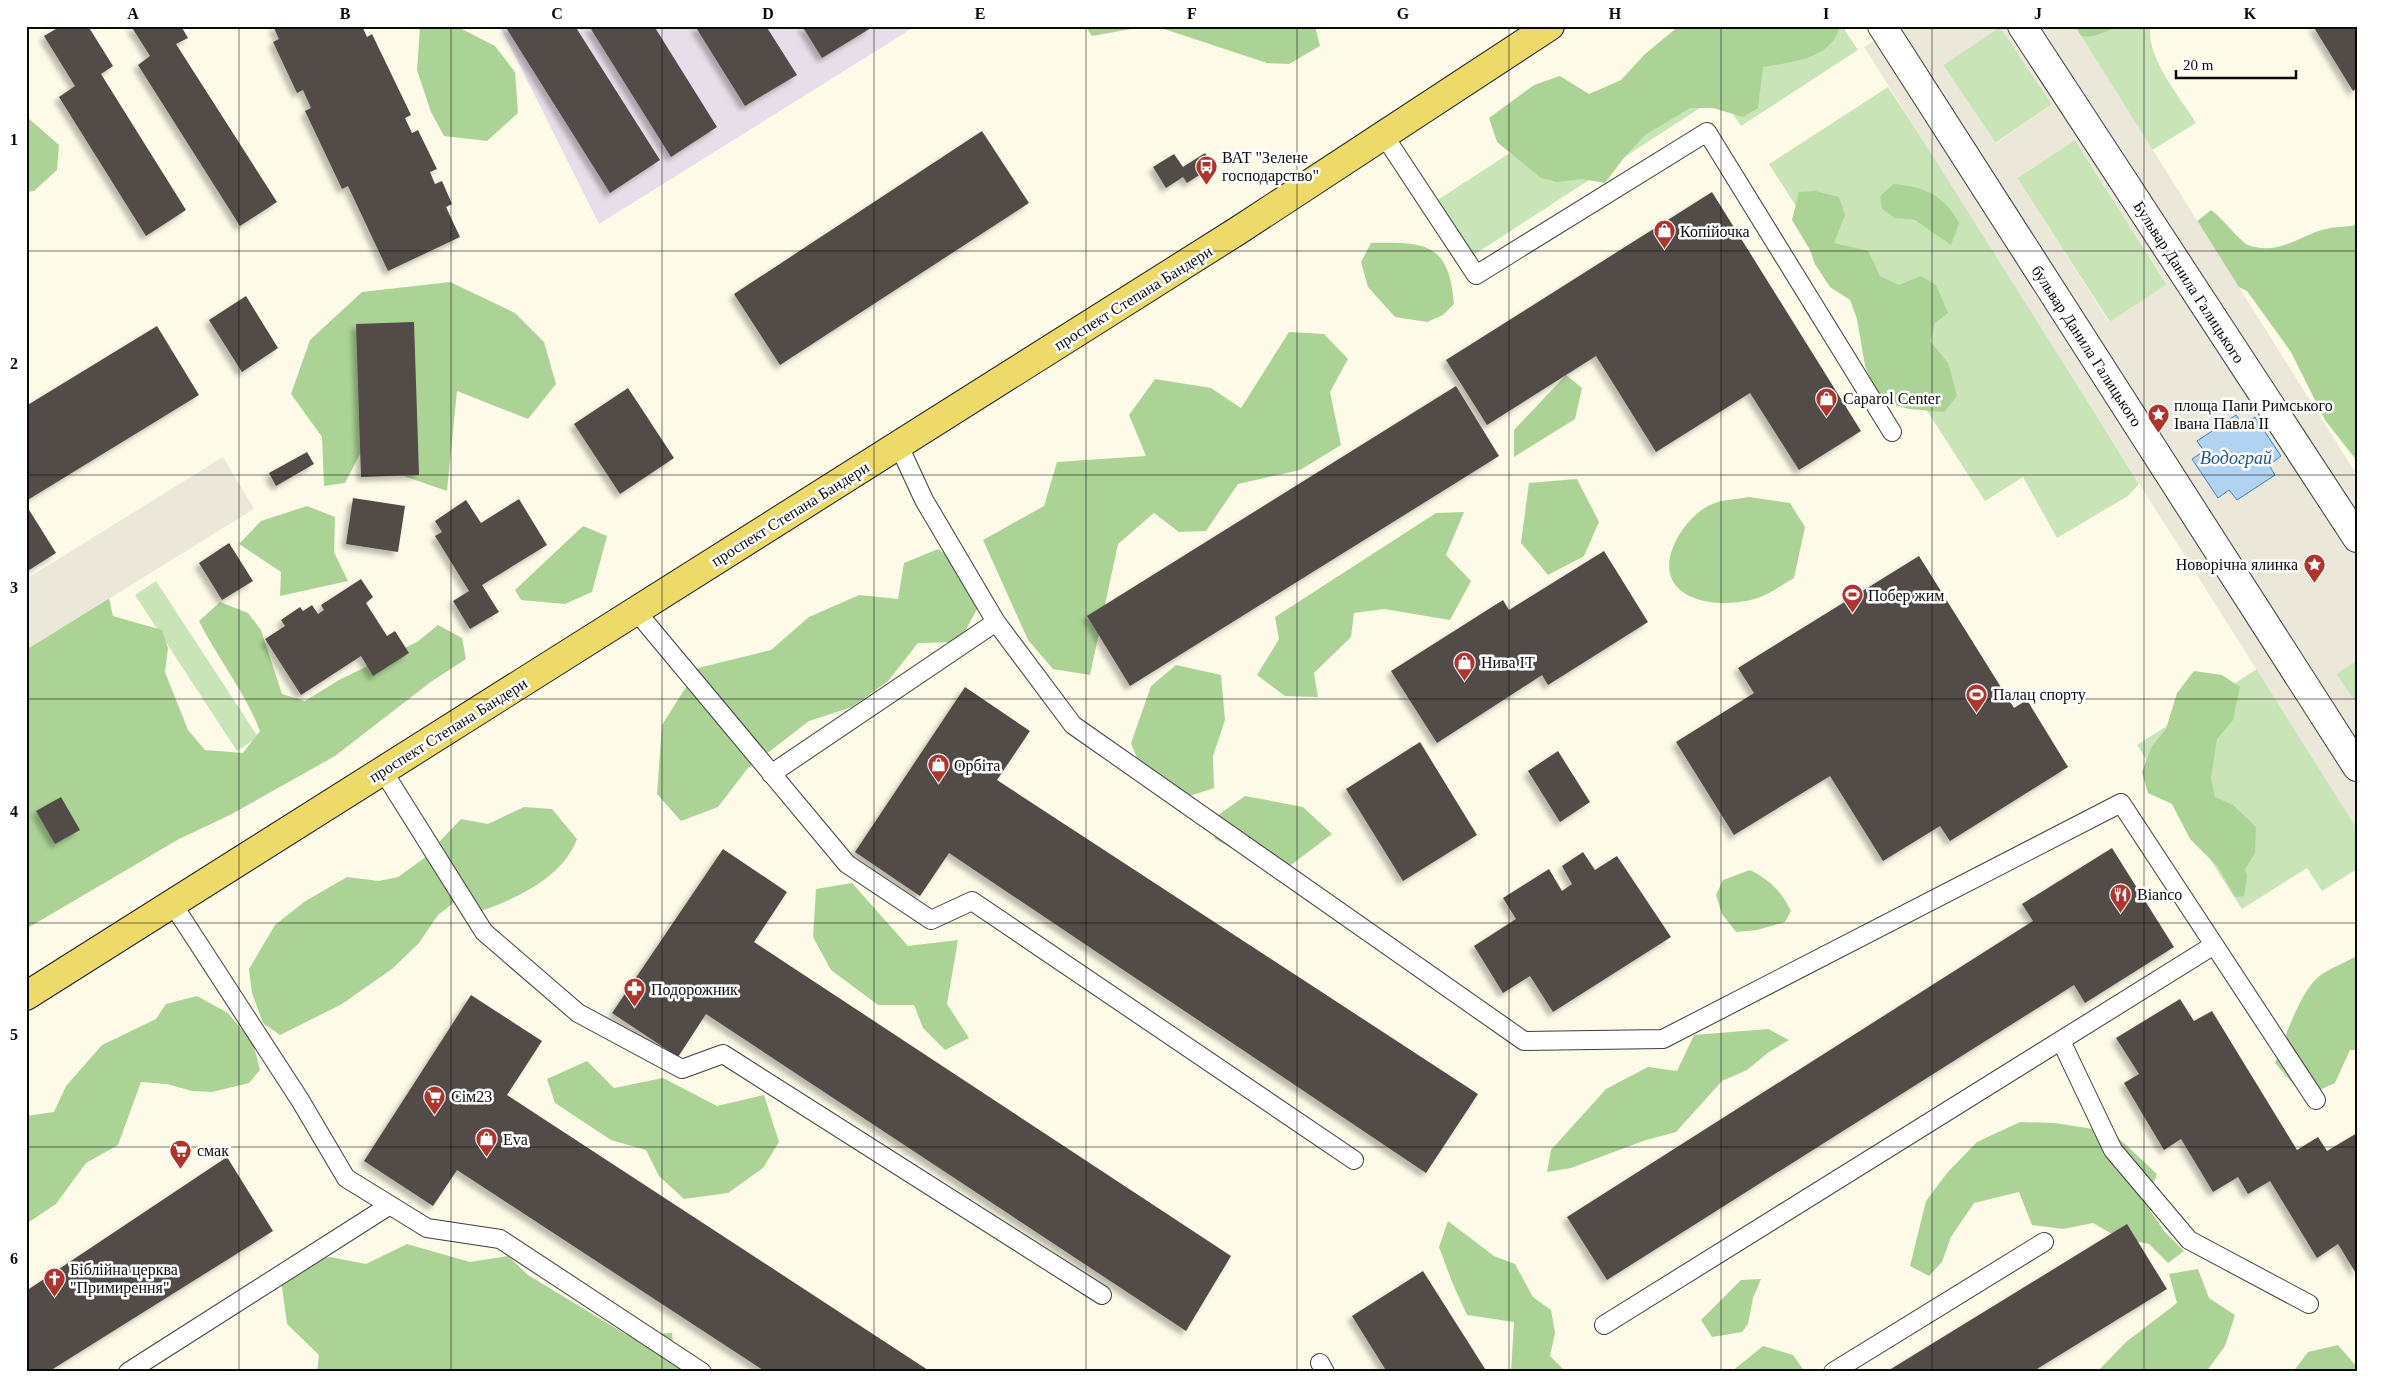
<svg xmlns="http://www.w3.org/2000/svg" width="2383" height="1398" viewBox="0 0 2383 1398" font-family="'Times New Roman',serif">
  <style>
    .industrial { fill: #e8dee9 }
    .green { fill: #c9e4b6 }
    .forest { fill: #acd396 }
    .plaza { fill: #ebe8da; fill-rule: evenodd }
    .water { fill: #b1d3f1; stroke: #3e81c2 }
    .building { fill: #524c47; filter: url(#shadow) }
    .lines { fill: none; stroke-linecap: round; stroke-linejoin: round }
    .lane-casing { stroke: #3d3d3d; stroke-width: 20 }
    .street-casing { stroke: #3d3d3d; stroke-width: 30 }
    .primary-casing { stroke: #1b1b1b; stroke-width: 30 }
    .lane { stroke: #fff; stroke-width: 18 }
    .street { stroke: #fff; stroke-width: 28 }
    .primary { stroke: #eeda68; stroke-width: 28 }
    .grid { fill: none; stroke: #0a0a0a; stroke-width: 1; stroke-opacity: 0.55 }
    .labels { text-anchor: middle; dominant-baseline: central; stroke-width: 5; stroke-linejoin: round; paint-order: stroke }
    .poi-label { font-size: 16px; fill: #0a0a0a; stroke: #fff; text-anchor: start }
    .street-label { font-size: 16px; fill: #0a0a0a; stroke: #fff }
    .water-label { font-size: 18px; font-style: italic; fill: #1e5491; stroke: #fff }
    .neatline { fill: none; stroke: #0a0a0a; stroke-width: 2 }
    .grid-label { font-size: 16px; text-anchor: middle; font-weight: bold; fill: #0a0a0a }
  </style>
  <defs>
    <filter id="shadow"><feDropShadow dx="-4.5" dy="4.5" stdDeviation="2.5" flood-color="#0004"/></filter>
  </defs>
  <rect width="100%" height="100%" fill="#fdfbe8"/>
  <path class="industrial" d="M500 26H916L599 224Z"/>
  <path class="green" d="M1705 26H1842L1858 50 1741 126 1720 95 1472 256 1436 201Z
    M2075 26H2151C2144 55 2181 98 2196 123L2152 150Z
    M2000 27 2052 104 1995 143 1943 65Z
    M1888 87 1971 214 2139 484 2128 496 2057 538 2023 477 1985 501 1769 164Z
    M2075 140 2167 285 2110 322 2017 178Z
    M156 581 258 737 237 751 135 595Z
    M2357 660V705L2336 674Z
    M2257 669 2357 825V869L2322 891 2307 868 2242 909 2137 745Z"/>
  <path class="forest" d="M420 26H456L495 46 515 72 518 113 487 141 444 136 431 112 417 70Z
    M1085 26H1148L1092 36Z
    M1155 26H1315L1320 46 1289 64 1267 63Z
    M1679 26H1840C1832 59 1792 62 1763 67L1758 108 1743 117 1713 108H1690L1645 135 1623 159 1605 183 1582 179 1557 182 1541 178 1497 142 1489 118 1534 85 1560 76 1589 94 1621 80 1645 54Z
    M2062 26H2118C2096 37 2082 43 2062 26Z
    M26 116 59 145 57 170 34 191 26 192Z
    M1894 184C1925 187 1944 195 1959 223L1951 245 1915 220 1895 218 1882 209 1880 196Z
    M1815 191 1839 197 1845 215 1834 243 1868 251 1880 276 1899 285 1921 276 1936 285 1948 313 1935 323 1930 341 1948 363 1957 396 1944 412 1909 409 1880 401 1865 366 1857 319 1850 300 1830 287 1815 264 1810 250 1792 220 1799 192Z
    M2211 210C2221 217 2241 242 2248 245 2275 255 2294 240 2318 231 2329 227 2345 227 2357 225V461L2325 420 2291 352 2247 291 2218 277 2191 226Z
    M1371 243C1425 242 1449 242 1454 304L1443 315 1427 322 1395 317 1368 287 1361 262Z
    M450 282 515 313 544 342 556 384 528 419 457 391 447 491 398 474 385 406 345 483 324 486 322 437 291 394 310 340 362 292Z
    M1289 332 1324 334 1348 359 1330 392 1341 445 1300 470 1238 484 1206 531 1179 532 1154 513 1118 544 1090 675 1053 669 1028 640 983 540 1044 506 1057 462 1146 456 1129 415 1155 379 1211 388 1241 408Z
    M1566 375 1582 388 1575 419 1514 457V430Z
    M1577 479 1599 522 1584 556 1548 575 1521 543 1529 483Z
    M1749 497 1790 503 1805 527 1794 578C1783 584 1770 594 1758 598 1705 614 1640 592 1683 529 1692 517 1703 506 1718 502 1728 499 1739 499 1749 497Z
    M307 506 335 517 334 552 348 581 280 596 281 572 239 544 261 521Z
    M1464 512 1446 555 1471 581 1450 620 1384 609 1354 613 1351 637 1314 673 1318 697 1285 696 1257 675 1279 639 1275 617 1436 513Z
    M583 526 607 536 592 592 565 604 521 600 515 590Z
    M938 549 966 568 981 602 959 642 918 643 888 681 852 707 809 721 748 768 718 807 681 821 657 794 662 725 698 668 771 650 809 617 859 595 898 599 904 563Z
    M108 594 113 616 162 630 168 648 165 672 188 730 205 750 243 753 260 731C245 692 218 659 199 621L220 602 248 613 261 630 282 694 305 701 339 680 417 642 438 625 462 638 466 659 432 681 335 756 230 815 179 839 26 929V628Z
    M1176 665 1221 675 1225 720 1213 756 1214 788 1174 801 1147 783 1131 743 1151 686Z
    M2194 671 2222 675 2240 687 2233 720 2217 739 2211 778 2215 797 2233 805 2256 827 2255 853 2245 869 2247 877 2244 896 2235 897 2218 867 2190 839 2172 804 2148 793 2142 772 2152 746 2166 729 2177 693Z
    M1245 796 1303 807 1332 834 1279 874 1215 839 1211 820Z
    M524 807 552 809 577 839C563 877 518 898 481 911L456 901 438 915 419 943 392 969 342 1004 280 1035 263 1023 252 993 249 969 275 925 304 902 347 877 379 881 398 877 423 859 461 819 488 824Z
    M1750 870C1770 880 1781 891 1791 911L1785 922 1757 930 1736 932 1722 914 1716 895 1723 880Z
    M852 883 908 946 958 940 947 1004 969 1038 945 1050 923 1028 914 1005H878L831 970 813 937 816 889Z
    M2357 956V1050H2350L2335 1083 2315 1092H2300L2275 1063C2285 1039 2300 989 2322 974 2333 967 2346 962 2357 956Z
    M197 996 228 1013 253 1043 260 1070 249 1083 212 1092 192 1091 167 1084 141 1082 118 1145 86 1163 56 1204 26 1224V1116L54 1112 66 1086 102 1045 156 1019 166 1004Z
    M1768 1029 1789 1040 1769 1052 1747 1070 1722 1081 1676 1132 1643 1141 1571 1168 1547 1172 1551 1150 1606 1089 1648 1067 1677 1071 1694 1035Z
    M587 1061 614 1088 663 1078 717 1106 764 1095 779 1142 763 1168 728 1193 684 1199 659 1176 646 1150 611 1140 555 1103 547 1079Z
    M2020 1122 2055 1123 2112 1132 2157 1174 2145 1203 2164 1231 2184 1251 2168 1263 2149 1244 2119 1238 2093 1223 2063 1229 2032 1225 2019 1192 1974 1203 1951 1237 1942 1262 1929 1276 1910 1266 1926 1201 1947 1173 1977 1142Z
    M1448 1221 1494 1256 1515 1264 1533 1297 1551 1310 1555 1333 1550 1356 1566 1372H1511L1514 1322 1467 1315 1452 1282 1439 1247Z
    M407 1244 470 1262 508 1256 528 1275 627 1335 672 1333 675 1362 687 1372H317L319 1355 287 1324 279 1265 330 1257 366 1264Z
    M2198 1269 2209 1298 2235 1315 2225 1346 2206 1372H2097L2126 1342 2177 1303 2169 1274Z
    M1761 1279 1753 1298 1748 1324 1742 1332 1712 1337 1701 1320 1741 1280Z
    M2338 1345 2357 1367V1372H2293L2308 1352Z
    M1763 1346 1793 1355 1805 1372H1731Z"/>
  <path class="plaza" d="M1898 26H2075L2357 475V660L2336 674 2357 705V829L1864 47ZM2000 27 2052 104 1996 143 1943 65ZM2075 140 2167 284 2109 322 2017 178ZM2255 417 2269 465 2275 475 2229 490 2218 498 2192 459 2204 451 2198 441 2243 425Z
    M223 457 254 509 26 650V579Z"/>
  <path class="water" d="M2236 415 2243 425 2255 417 2281 456 2269 465 2275 475 2237 500 2229 490 2218 498 2192 459 2204 451 2197 441Z"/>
  <path class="building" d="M61 26H88L113 66 101 74 186 210 146 236 59 97 75 86 44 36Z
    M131 26H181L188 38 176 44 277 202 240 226 138 65 150 56Z
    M273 26H362L367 37 372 34 411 115 405 118 412 133 418 130 437 169 430 172 435 184 442 181 452 204 446 207 460 237 388 271 348 186 342 189 305 111 311 108 303 90 297 93 273 42 279 39Z
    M505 26H575L660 160 610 193Z
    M589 26H654L717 127 671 157Z
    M695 26H766L797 75 745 106Z
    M802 26H869L871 28 822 58Z
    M2313 26H2357V88L2353 91Z
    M982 131 1029 203 780 365 734 294Z
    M1205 153 1213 166 1187 183 1183 177 1166 188 1153 167 1174 154 1183 167Z
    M1712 192 1861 431 1799 470 1750 393 1656 452 1596 356 1487 425 1446 360Z
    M246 296 278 348 242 372 209 320Z
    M414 322 419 475 361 477 356 324Z
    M157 326 199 395 26 501V406Z
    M1456 386 1499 456 1130 686 1087 616Z
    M628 388 674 458 620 494 574 424Z
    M307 452 314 464 276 486 269 473Z
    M353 498 405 506 398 552 346 544Z
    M519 499 547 545 482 585 499 612 470 629 453 601 469 591 435 536 442 532 435 521 466 500 481 523Z
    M26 505 56 553 26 572Z
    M229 543 253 581 222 600 199 563Z
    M1604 551 1648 622 1548 685 1542 675 1437 743 1391 671 1503 600 1509 610Z
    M1919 556 2014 708 2027 700 2068 767 1950 841 1940 826 1883 861 1830 776 1734 835 1676 742 1754 693 1738 668Z
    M361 579 373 597 366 603 387 636 395 631 409 653 373 676 361 656 301 695 265 639 285 626 281 620 300 607 303 611 312 605 318 614 324 610 321 605Z
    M965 687 1030 731 997 780 1478 1094 1426 1173 949 853 920 896 855 852Z
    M1420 742 1477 835 1403 881 1346 789Z
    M1558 751 1590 802 1560 822 1528 771Z
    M61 797 80 830 55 844 36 811Z
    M2112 848 2174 947 2085 1003 2074 985 1607 1280 1567 1217 2033 921 2022 904Z
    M723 849 787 892 754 942 1231 1256 1186 1331 706 1014 678 1057 612 1013Z
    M1583 852 1595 870 1617 856 1671 937 1553 1012 1530 976 1503 993 1474 946 1516 919 1503 898 1549 869 1562 891 1572 884 1562 866Z
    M471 995 542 1041 507 1095 931 1372H766L457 1170 433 1206 364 1161Z
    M2180 999 2194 1021 2212 1011 2297 1150 2318 1137 2327 1151 2357 1133V1275L2338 1244 2317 1258 2270 1181 2248 1194 2238 1177 2213 1192 2181 1139 2164 1150 2124 1083 2139 1074 2116 1038Z
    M227 1157 273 1231 48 1372H26V1291Z
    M2127 1224 2167 1289 2032 1372H1886Z
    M1423 1271 1487 1372H1387L1352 1316Z"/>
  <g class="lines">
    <defs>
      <path id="lane" d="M1383 134 1476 275 1707 132 1892 432
        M899 446 924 500 996 622 1073 725 1524 1041 1663 1039 2121 803 2316 1100
        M636 611 847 864 931 920 972 901 1354 1160
        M383 771 484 932 578 1013 682 1069 723 1054 1102 1295
        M771 774 996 622
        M172 903 300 1100 346 1178 427 1228 500 1239 702 1372
        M2061 1041 2113 1150 2189 1240 2309 1304
        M1604 1325 2214 945
        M1320 1363 1325 1372
        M128 1372 390 1205
        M1833 1372 2044 1242"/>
      <path id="street" d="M1882 26 2357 767
        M2022 26 2357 538"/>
      <path id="primary" d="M26 996 1239 230 1550 26"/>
    </defs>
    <use href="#lane" class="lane-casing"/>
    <use href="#street" class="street-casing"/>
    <use href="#primary" class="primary-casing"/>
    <use href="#lane" class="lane"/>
    <use href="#street" class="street"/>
    <use href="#primary" class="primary"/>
  </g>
  <path class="grid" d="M239 26V1372M451 26V1372M662 26V1372M874 26V1372M1086 26V1372M1297 26V1372M1509 26V1372M1721 26V1372M1932 26V1372M2144 26V1372M26 251H2357M26 475H2357M26 699H2357M26 923H2357M26 1147H2357"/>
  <defs>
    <symbol id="bus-pin" viewBox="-11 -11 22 30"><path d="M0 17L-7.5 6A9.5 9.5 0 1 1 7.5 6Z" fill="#ae342e" stroke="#fff"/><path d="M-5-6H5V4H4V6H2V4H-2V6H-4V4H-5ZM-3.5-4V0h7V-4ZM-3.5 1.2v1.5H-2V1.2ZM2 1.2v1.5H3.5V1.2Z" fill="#fff"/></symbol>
    <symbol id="shop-pin" viewBox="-11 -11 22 30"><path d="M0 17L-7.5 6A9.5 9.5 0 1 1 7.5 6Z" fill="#ae342e" stroke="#fff"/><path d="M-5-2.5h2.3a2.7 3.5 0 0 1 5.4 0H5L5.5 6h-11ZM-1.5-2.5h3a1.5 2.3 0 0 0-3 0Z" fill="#fff"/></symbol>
    <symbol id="sight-pin" viewBox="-11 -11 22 30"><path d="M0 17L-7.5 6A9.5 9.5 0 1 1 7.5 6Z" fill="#ae342e" stroke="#fff"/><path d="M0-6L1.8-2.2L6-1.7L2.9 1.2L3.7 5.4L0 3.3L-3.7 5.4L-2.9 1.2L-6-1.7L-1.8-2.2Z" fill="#fff"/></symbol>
    <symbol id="stadium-pin" viewBox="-11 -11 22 30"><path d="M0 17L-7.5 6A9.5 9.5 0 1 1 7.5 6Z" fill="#ae342e" stroke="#fff"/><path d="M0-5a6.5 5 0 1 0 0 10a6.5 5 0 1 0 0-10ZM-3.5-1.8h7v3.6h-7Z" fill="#fff"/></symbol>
    <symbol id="restaurant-pin" viewBox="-11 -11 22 30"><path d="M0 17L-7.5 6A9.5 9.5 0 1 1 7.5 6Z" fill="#ae342e" stroke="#fff"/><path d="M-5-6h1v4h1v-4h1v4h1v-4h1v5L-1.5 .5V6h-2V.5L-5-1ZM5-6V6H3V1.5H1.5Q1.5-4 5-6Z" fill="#fff"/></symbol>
    <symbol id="pharmacy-pin" viewBox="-11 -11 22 30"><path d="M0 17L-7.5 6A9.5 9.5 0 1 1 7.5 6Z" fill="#ae342e" stroke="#fff"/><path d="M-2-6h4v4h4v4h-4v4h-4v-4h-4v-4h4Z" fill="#fff"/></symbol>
    <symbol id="supermarket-pin" viewBox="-11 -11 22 30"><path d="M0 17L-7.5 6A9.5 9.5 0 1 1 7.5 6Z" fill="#ae342e" stroke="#fff"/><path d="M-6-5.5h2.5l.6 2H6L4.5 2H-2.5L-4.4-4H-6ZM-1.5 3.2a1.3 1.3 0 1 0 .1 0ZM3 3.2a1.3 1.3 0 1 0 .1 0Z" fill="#fff"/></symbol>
    <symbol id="church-pin" viewBox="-11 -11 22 30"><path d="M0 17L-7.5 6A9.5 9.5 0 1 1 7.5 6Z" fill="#ae342e" stroke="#fff"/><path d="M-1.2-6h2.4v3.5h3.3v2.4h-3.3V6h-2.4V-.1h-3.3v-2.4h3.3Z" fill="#fff"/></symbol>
  </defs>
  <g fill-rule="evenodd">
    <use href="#bus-pin" x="1194" y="154" width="25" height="34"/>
    <use href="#shop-pin" x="1652" y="218" width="25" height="34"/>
    <use href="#shop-pin" x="1814" y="386" width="25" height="34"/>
    <use href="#sight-pin" x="2146" y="402" width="25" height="34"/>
    <use href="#sight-pin" x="2302" y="552" width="25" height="34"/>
    <use href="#stadium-pin" x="1840" y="582" width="25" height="34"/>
    <use href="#shop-pin" x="1452" y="650" width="25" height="34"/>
    <use href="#stadium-pin" x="1964" y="682" width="25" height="34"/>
    <use href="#shop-pin" x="926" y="752" width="25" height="34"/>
    <use href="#restaurant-pin" x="2108" y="882" width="25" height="34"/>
    <use href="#pharmacy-pin" x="622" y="976" width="25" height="34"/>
    <use href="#supermarket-pin" x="422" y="1084" width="25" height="34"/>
    <use href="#shop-pin" x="474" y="1126" width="25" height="34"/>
    <use href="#supermarket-pin" x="168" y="1138" width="25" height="34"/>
    <use href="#church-pin" x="42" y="1266" width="25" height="34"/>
  </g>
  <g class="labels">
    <g class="poi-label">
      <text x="1222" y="157">ВАТ "Зелене<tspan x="1222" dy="18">господарство"</tspan></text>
      <text x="1680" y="231">Копійочка</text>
      <text x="1843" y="398">Caparol Center</text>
      <text x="2174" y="405">площа Папи Римського<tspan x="2174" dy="18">Івана Павла ІІ</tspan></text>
      <text x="2298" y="564" text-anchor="end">Новорічна ялинка</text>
      <text x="1868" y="595">Побер жим</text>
      <text x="1481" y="662">Нива IT</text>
      <text x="1993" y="694">Палац спорту</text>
      <text x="954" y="765">Орбіта</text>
      <text x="2137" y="894">Bianco</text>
      <text x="651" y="989">Подорожник</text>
      <text x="451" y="1096">Сім23</text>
      <text x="503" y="1139">Eva</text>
      <text x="197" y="1150">смак</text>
      <text x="70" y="1269">Біблійна церква<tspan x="70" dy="18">"Примирення"</tspan></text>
    </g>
    <g class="street-label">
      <text transform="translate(2189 282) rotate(57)">Бульвар Данила Галицького</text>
      <text transform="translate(1133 298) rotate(-32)">проспект Степана Бандери</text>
      <text transform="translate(2087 346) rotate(57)">бульвар Данила Галицького</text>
      <text transform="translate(790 514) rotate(-32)">проспект Степана Бандери</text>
      <text transform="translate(448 730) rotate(-32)">проспект Степана Бандери</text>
    </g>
    <g class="water-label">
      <text x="2236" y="458">Водограй</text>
    </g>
  </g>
  <rect width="2383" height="1398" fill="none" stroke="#ffffff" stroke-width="55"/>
  <path d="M2176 70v8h120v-8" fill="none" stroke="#0a0a0a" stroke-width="2.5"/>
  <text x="2183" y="70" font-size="15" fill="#0a0a0a" stroke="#ffffff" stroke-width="4" paint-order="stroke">20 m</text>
  <rect x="28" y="28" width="2328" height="1342" class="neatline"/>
  <g class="grid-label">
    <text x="133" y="19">A</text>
    <text x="345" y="19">B</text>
    <text x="557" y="19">C</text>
    <text x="768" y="19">D</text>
    <text x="980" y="19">E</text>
    <text x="1192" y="19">F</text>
    <text x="1403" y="19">G</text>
    <text x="1615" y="19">H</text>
    <text x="1826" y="19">I</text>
    <text x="2038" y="19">J</text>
    <text x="2250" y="19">K</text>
    <text x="14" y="145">1</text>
    <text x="14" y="369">2</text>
    <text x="14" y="593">3</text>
    <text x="14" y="817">4</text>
    <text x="14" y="1040">5</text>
    <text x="14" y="1264">6</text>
  </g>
</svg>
